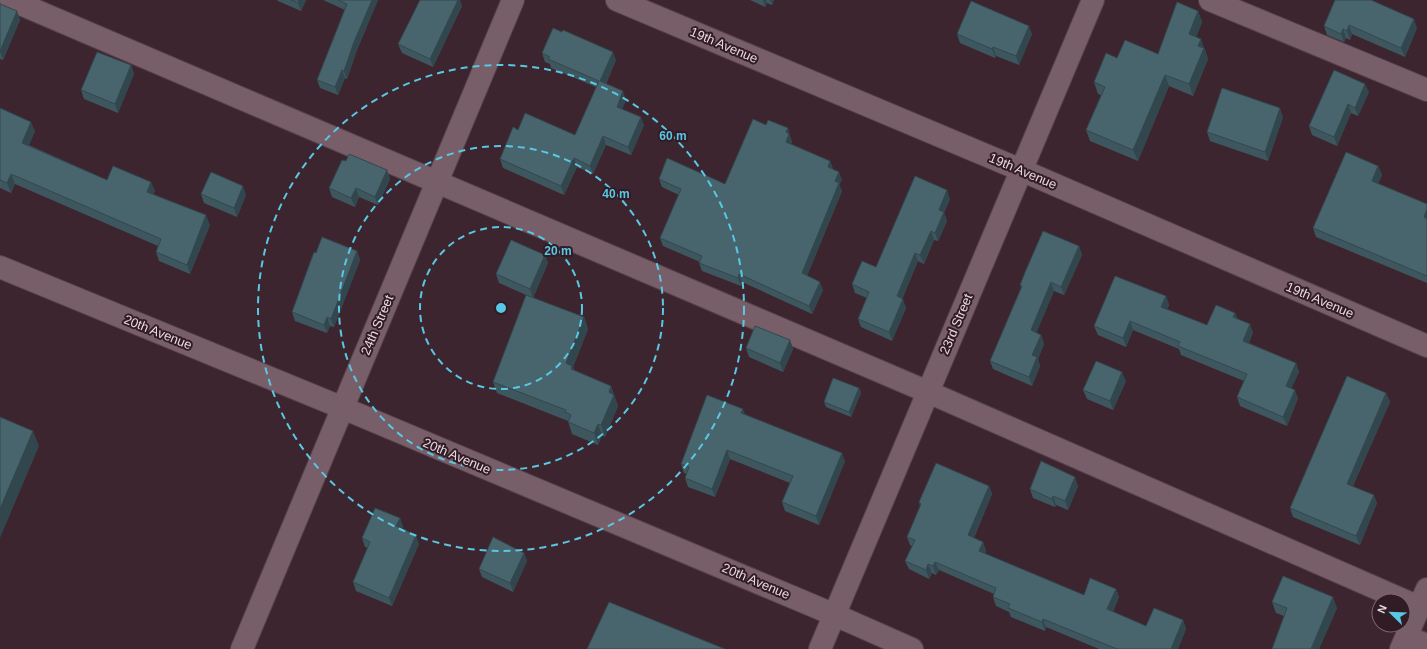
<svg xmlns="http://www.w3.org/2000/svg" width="1427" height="649" viewBox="0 0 1427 649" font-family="Arial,sans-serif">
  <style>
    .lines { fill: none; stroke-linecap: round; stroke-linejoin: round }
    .minor-casing { stroke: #56434b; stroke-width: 24 }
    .minor { stroke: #785e68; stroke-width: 22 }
    .wall { fill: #3e575f }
    .shaded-wall { fill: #32474d }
    .building { fill: #48656e; stroke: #32474d }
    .ring { fill: none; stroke: #59c8e4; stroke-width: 2; stroke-dasharray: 7 5 }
    .labels { text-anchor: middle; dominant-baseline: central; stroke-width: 4; stroke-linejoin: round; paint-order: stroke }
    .street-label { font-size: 13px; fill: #e9d9df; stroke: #311c25 }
    .centre { fill: #59c8e4; stroke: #311c25; stroke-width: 2 }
    .ring-label { font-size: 12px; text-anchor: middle; font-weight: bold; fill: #59c8e4; stroke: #311c25; stroke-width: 4; stroke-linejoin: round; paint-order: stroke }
  </style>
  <rect width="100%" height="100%" fill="#3c252f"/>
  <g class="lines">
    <defs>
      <path id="minor" d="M11 0 928 392 1419 607
        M617 0 1021 170 1427 346
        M1210 0 1427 90
        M0 267 343 408 835 615 912 649
        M1407 637 1427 645
        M242 649 513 0
        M820 649 1093 0
        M1401 649 1427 589"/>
    </defs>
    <use href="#minor" class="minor-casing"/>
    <use href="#minor" class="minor"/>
  </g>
  <path class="wall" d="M277 0H306L301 11 278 1Z
    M323 0H378L357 50 347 79 345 78 338 95 320 88 317 80 345 10Z
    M750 0H774L772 5 767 3 765 7Z
    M1335 0 1417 28 1405 57 1352 34 1350 40 1346 38 1344 42 1327 35 1324 26Z
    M0 4 17 11 20 20 3 60 0 59Z
    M462 6 433 67 402 53 398 44Z
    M1198 11 1202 22 1196 37 1205 50 1208 59 1193 96 1169 86 1138 161 1090 141 1086 130 1101 95 1098 94 1094 82 1158 54Z
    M957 34H1032L1019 65 996 56 995 58 960 43Z
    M542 53 616 60 606 84 626 100 622 109 644 125 631 155 606 145 593 174 577 167 564 195 503 168 500 159 518 130 575 135 596 87 551 68 550 64 545 62Z
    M131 65 134 74 118 113 84 99 81 90Z
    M1369 92 1358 116 1351 113 1337 146 1312 135 1309 126Z
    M0 108 35 131 29 145 107 180 155 191 153 194 210 225 190 274 159 261 156 252 158 246 15 184 11 193 0 188Z
    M1283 117 1268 161 1210 141 1207 132Z
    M791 136 790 137 792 142 791 144 830 161 833 169 842 180 839 185 842 191 807 276 823 290 812 314 742 282 741 286 702 271 699 263 700 262 663 246 660 238 679 195 662 187 659 179 725 184Z
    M346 161 387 170 390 179 378 205 359 197 355 207 332 197 329 188Z
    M1378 166 1382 175 1378 184 1427 204V283L1316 237 1313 228Z
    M201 194 246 195 237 217 204 203Z
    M950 199 944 213 947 221 938 241 934 240 924 264 918 261 902 299 906 308 892 341 861 327 858 319 867 298 855 293 852 284 876 267Z
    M1079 246 1082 255 1064 295 1054 291 1036 333 1041 335 1044 344 1038 359 1040 366 1032 386 993 369 990 361 1021 288 1020 285Z
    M357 251 360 260 334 327 330 326 327 333 295 321 292 312 316 253Z
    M545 255 548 263 533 298 499 283 496 274Z
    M1166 296 1169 305 1167 309 1207 325 1235 313 1237 318 1253 332 1249 343 1296 363 1299 372 1291 388 1298 398 1287 426 1240 406 1237 397 1244 381 1181 355 1179 349 1133 330 1126 347 1098 335 1094 326Z
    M584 317 588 329 573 367 574 370 611 386 618 406 605 437 602 435 598 445 572 434 568 421 497 393 493 382Z
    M790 340 793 349 783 372 749 357 746 348Z
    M1126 381 1113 410 1087 399 1083 390Z
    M859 388 861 393 851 417 826 407 824 402Z
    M1386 393 1390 402 1353 486 1377 503 1360 545 1293 517 1290 508Z
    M745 414 845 461 819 525 785 511 782 502 790 483 730 459 715 497 688 487 685 478 687 474 684 473 681 464Z
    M989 486 992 494 974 538 983 542 986 551 985 554 1084 595 1116 589 1119 597 1113 612 1146 626 1183 620 1186 629 1178 649H1099L1046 627 1045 631 1011 617 1009 612 996 606 993 597 994 594 939 570 936 575 932 573 929 579 909 569 905 561 912 546 910 545 907 537 920 506 919 502Z
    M1078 486 1068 510 1056 505 1055 507 1033 498 1030 489Z
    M400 518 403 527 402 529 419 544 392 606 356 591 353 582 368 548 365 547 362 538Z
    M524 553 527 561 513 592 482 577 479 569Z
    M1272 602 1337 608 1319 649H1272L1284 616 1276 613Z"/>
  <path class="shaded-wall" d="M299 0H306L301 11 298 3Z
    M372 0H378L357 50 347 79 344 71 354 42Z
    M458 0H460L462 6 433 67 430 59Z
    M763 0H766L767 3 765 7Z
    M770 0H774L772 5Z
    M17 11 20 20 3 60 0 51Z
    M1198 11 1202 22 1193 46 1189 34Z
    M1414 19 1417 28 1405 57 1401 48Z
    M1349 25 1352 34 1350 40 1347 31Z
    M1029 26 1032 34 1019 65 1016 56Z
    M1343 29 1346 38 1344 42 1341 34Z
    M1201 39 1208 59 1193 96 1189 84 1198 46Z
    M993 47 996 56 995 58 992 49Z
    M613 52 616 60 603 90 600 81Z
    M131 65 134 74 118 113 115 104Z
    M342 70 345 78 338 95 335 87Z
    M1165 75 1169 86 1138 161 1133 150Z
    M1365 84 1369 92 1358 116 1355 108Z
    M623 91 626 100 620 115 617 107Z
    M1348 104 1351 113 1337 146 1334 137Z
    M1280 108 1283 117 1268 161 1265 152Z
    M641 117 644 125 631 155 628 147Z
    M31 122 35 131 26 152 22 143Z
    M788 128 792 142 789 150 786 142V132Z
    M603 136 606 145 593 174 590 166Z
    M574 158 577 167 564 195 561 186Z
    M830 161 833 169 831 175 828 167Z
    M1378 166 1382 175 1375 190 1372 181Z
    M387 170 390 179 378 205 375 197Z
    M839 172 842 180 839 185 842 191 805 281 802 273 835 181Z
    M11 174 15 184 11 193 7 183Z
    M151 182 155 191 150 201 147 192Z
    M243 186 246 195 237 217 234 208Z
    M356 188 359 197 355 207 351 198Z
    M947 190 950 199 944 213 947 221 938 241 935 233 939 210Z
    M1427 209V226L1424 217Z
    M206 215 210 225 190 274 187 265Z
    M931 231 934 240 924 264 920 255Z
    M1079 246 1082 255 1064 295 1061 287Z
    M357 251 360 260 334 327 331 319Z
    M915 253 918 261 900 305 897 296Z
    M545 255 548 263 533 298 530 289Z
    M739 274 742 282 741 286 738 278Z
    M820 282 823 290 812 314 809 306Z
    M1051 282 1054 291 1034 339 1031 330Z
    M1166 296 1169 305 1165 315 1161 307Z
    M903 299 906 308 892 341 889 332Z
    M1235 313 1238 322 1233 317Z
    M327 317 330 326 327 333 324 325Z
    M584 317 588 329 573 367 576 377 566 363Z
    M1130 321 1133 330 1126 347 1123 338Z
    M1250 324 1253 332 1246 350 1243 341Z
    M1041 335 1044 344 1038 359 1040 366 1032 386 1029 377 1032 355Z
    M790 340 793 349 783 372 780 363Z
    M1296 363 1299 372 1289 394 1286 386Z
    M1122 372 1126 381 1113 410 1110 401Z
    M611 386 618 406 605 437 601 425 609 392Z
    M859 388 861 393 851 417 849 412Z
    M1295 390 1298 398 1287 426 1283 417Z
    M1386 393 1390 402 1350 492 1347 484Z
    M743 409 746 417 741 413Z
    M598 424 602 435 598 445 594 433Z
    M33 431 39 446 0 538V509Z
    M727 450 730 459 715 497 712 489Z
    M842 453 845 461 819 525 816 516Z
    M1075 477 1078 486 1068 510 1065 501Z
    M989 486 992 494 971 544 968 535Z
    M1374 495 1377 503 1360 545 1356 536Z
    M1053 496 1056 505 1055 507 1052 499Z
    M400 518 403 527 399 535 396 526Z
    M416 535 419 544 392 606 389 598Z
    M983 542 986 551 982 560 979 551Z
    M524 553 527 561 513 592 510 583Z
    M935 562 939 570 936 575 933 566Z
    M928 564 932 573 929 579 926 570Z
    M1116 589 1119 597 1110 618 1107 609Z
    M1333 597 1337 608 1319 649H1311Z
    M1043 619 1046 627 1045 631 1042 622Z
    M1183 620 1186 629 1178 649H1171Z"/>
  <path class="building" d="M291 0H299L298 3Z
    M338 0H372L354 42 344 71 342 70 335 87 317 80 347 4Z
    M420 0H458L430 59 398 44Z
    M1335 0H1371L1414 19 1401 48 1349 25 1347 31 1343 29 1341 34 1324 26Z
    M971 1 1029 26 1016 56 993 47 992 49 957 34Z
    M1177 2 1198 11 1189 34 1201 39 1198 46 1204 48 1189 84 1165 75 1133 150 1086 130 1105 87 1094 82 1106 53 1117 58 1125 40 1158 54Z
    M0 4 17 11 0 51Z
    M553 28 562 32 563 30 613 52 600 81 623 91 617 107 641 117 628 147 603 136 590 166 574 158 561 186 500 159 513 127 518 130 525 113 575 135 599 81 548 59 550 57 542 53Z
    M97 52 131 65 115 104 81 90Z
    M1334 70 1365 84 1355 108 1348 104 1334 137 1309 126Z
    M1222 88 1280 108 1265 152 1207 132Z
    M0 108 31 122 22 143 107 180 113 166 151 182 147 192 206 215 187 265 156 252 161 239 11 174 7 183 0 180Z
    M753 119 766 125 768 120 788 128 786 132 789 134 786 142 830 161 828 167 839 172 835 181 839 183 802 273 820 282 809 306 739 274 738 278 699 263 702 256 660 238 681 189 659 179 667 158 725 184Z
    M1346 152 1378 166 1372 181 1427 204V209L1424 217 1427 219V276L1313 228Z
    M349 154 387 170 375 197 356 188 351 198 329 188 342 160 346 161Z
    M211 172 243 186 234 208 201 194Z
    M915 176 947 190 939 210 944 212 935 233 931 231 920 255 915 253 897 296 903 299 889 332 858 319 869 292 852 284 862 261 876 267Z
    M1043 231 1079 246 1061 287 1051 282 1031 330 1041 335 1032 355 1037 357 1029 377 990 361 1022 286 1020 285 1026 270Z
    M322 237 357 251 331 319 327 317 324 325 292 312 314 252 316 253Z
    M511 240 545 255 530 289 496 274Z
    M1115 276 1166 296 1161 307 1207 325 1216 305 1235 313 1233 317 1250 324 1243 341 1296 363 1286 386 1295 390 1283 417 1237 397 1247 374 1178 346 1180 342 1130 321 1123 338 1094 326Z
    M526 295 584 317 566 363 572 366 571 369 611 386 609 392 614 395 601 425 598 424 594 433 568 422 571 415 565 412 566 410 493 382Z
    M755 326 790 340 780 363 746 348Z
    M1096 361 1122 372 1110 401 1083 390Z
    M1347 376 1386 393 1347 484 1374 495 1356 536 1290 508Z
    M833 378 859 388 849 412 824 402Z
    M707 395 743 409 741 413 842 453 816 516 782 502 793 476 727 450 712 489 685 478 689 467 681 464Z
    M0 417 33 431 0 509Z
    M1041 461 1075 477 1065 501 1053 496 1052 499 1030 489Z
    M936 463 989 486 968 535 983 542 979 551 1084 595 1090 578 1116 589 1107 609 1146 626 1154 608 1183 620 1171 649H1117L1043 619 1042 622 1008 608 1010 604 993 597 996 588 935 562 933 566 928 564 926 570 905 561 915 540 907 537 921 504 919 502Z
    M375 508 400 518 396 526 416 535 389 598 353 582 370 542 362 538Z
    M493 537 524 553 510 583 479 569Z
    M1283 576 1333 597 1311 649H1272L1287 608 1272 602Z
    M609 602 725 649H587Z"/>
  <g class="ring">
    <circle cx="501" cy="308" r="81"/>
    <circle cx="501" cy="308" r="162"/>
    <circle cx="501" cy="308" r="243"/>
  </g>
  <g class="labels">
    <g class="street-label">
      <text transform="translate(724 45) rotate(23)">19th Avenue</text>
      <text transform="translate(1023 171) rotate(23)">19th Avenue</text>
      <text transform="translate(1320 300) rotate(23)">19th Avenue</text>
      <text transform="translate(956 324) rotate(-67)">23rd Street</text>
      <text transform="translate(377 325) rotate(-67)">24th Street</text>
      <text transform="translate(158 332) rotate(22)">20th Avenue</text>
      <text transform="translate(457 456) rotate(23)">20th Avenue</text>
      <text transform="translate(756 581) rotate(23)">20th Avenue</text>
    </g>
  </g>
  <circle cx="501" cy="308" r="6" class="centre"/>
  <g class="ring-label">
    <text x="673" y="140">60 m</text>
    <text x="616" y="198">40 m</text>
    <text x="558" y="255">20 m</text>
  </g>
  <g transform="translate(1391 613) rotate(293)"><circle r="19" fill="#311c25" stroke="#7b686f"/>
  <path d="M0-3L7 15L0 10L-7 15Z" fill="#59c8e4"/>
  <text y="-6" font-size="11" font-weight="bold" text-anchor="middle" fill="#e9d9df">N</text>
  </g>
</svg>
